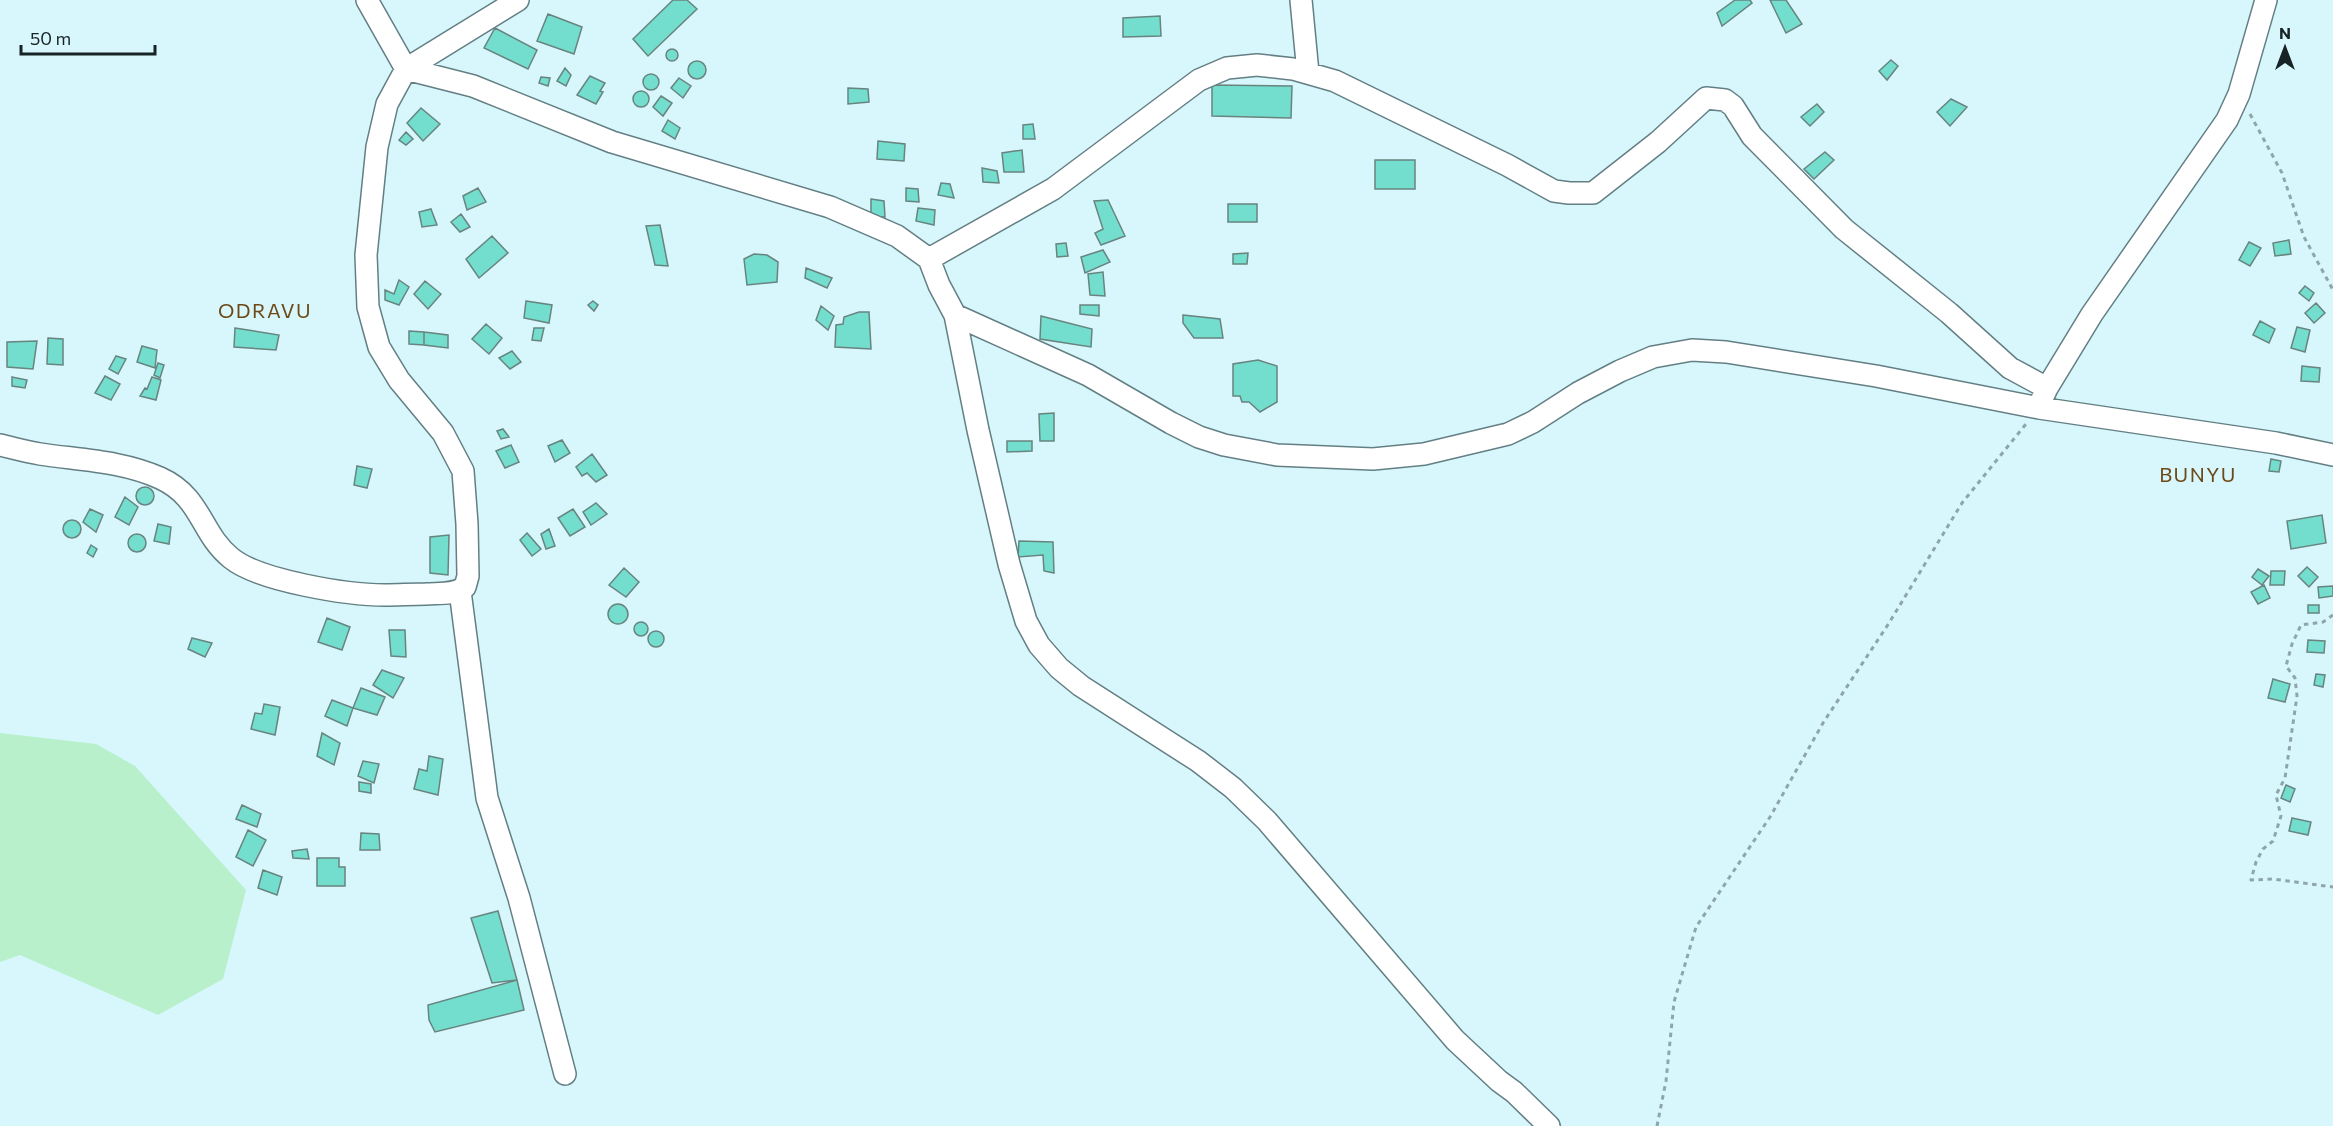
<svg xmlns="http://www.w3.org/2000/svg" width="2333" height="1126" viewBox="0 0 2333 1126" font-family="Commissioner,sans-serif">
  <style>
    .green { fill: #b7f0ca }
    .building { fill: #73dece; stroke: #68847f; stroke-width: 1.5 }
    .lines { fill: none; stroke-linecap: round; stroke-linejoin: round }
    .minor-casing { stroke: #637f84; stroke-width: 24 }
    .path { stroke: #8ea6aa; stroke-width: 3; stroke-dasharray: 4.5 4.5; stroke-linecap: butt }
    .minor { stroke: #fff; stroke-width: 21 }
    .labels { text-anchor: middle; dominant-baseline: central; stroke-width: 4.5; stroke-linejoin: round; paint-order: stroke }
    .quarter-label { font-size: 20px; letter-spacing: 1.5px; fill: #6c4916; stroke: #d8f7fd }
  </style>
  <rect width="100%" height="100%" fill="#d8f7fd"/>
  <path class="green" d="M0 733 96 744 135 766 246 890 223 979 158 1015 20 955 0 962Z"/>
  <path class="building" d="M673 0H687L697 9 648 56 633 39Z
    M1735 0H1750L1752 3 1722 26 1717 13Z
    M1770 0H1786L1802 24 1786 33Z
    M548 14 582 27 574 54 537 41Z
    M1160 16 1161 36 1123 37V18Z
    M495 28 537 50 528 69 484 48Z
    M666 55a6 6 0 1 1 12 0a6 6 0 1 1-12 0Z
    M1891 60 1898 66 1887 80 1879 71Z
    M688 70a9 9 0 1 1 18 0a9 9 0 1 1-18 0Z
    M565 68 571 75 566 86 557 81Z
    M643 82a8 8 0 1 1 16 0a8 8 0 1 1-16 0Z
    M590 76 605 83 600 91 603 92 596 104 577 95Z
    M541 77 550 78 548 86 539 83Z
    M679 78 691 86 683 98 671 88Z
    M1212 85 1292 86 1291 118 1212 116Z
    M848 88 868 89 869 102 848 104Z
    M633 99a8 8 0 1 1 16 0a8 8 0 1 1-16 0Z
    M661 96 672 103 663 116 653 107Z
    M1951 99 1967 107 1950 126 1937 112Z
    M1817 104 1824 112 1810 126 1801 117Z
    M421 108 440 124 423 141 407 123Z
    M668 120 680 128 675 139 662 131Z
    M1033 124 1035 139H1023V125Z
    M406 132 413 139 406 145 399 140Z
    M878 141 905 144 904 161 877 159Z
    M1022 150 1024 172H1004L1002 153Z
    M1825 152 1834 160 1814 179 1804 169Z
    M1375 160H1415V189H1375Z
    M982 168 997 171 999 183 983 182Z
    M941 183 950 184 954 198 938 195Z
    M478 188 486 202 467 210 463 196Z
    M906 188 918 189 919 202 906 201Z
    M871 199 884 201 885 217H871Z
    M1108 200 1125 236 1101 245 1095 233 1103 229 1094 201Z
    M1228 204H1257V222H1228Z
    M918 208 935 210 934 225 916 221Z
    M431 209 437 225 422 227 419 212Z
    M461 214 470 227 460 232 451 222Z
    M660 225 668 266 655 265 646 226Z
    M492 236 508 253 479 278 466 259Z
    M2289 240 2291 254 2275 256 2273 243Z
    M2249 242 2261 248 2250 266 2239 260Z
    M1066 243 1068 256 1057 257 1056 244Z
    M1103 250 1110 262 1085 273 1081 257Z
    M1248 253 1247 264H1233V254Z
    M754 254 767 255 778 262 777 282 747 285 744 259Z
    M806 268 832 278 827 288 805 278Z
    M1103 272 1105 296 1090 295 1088 274Z
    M399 280 409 287 399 305 385 300V290L394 294Z
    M425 281 441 294 428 309 414 294Z
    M2305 286 2314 293 2309 301 2299 293Z
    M526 301 552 305 549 323 524 318Z
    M593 301 598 305 594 311 588 305Z
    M2316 303 2325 313 2314 323 2305 313Z
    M1080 305H1099V316L1080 314Z
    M821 306 834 316 828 330 816 320Z
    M859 312H869L871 349 835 347 836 325 843 324 844 317Z
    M1183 315 1220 319 1223 338H1194L1183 323Z
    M1041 316 1092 329 1091 347 1040 339Z
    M2260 321 2275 329 2269 343 2253 335Z
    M486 324 502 338 489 354 472 339Z
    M2297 327 2310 330 2305 352 2291 348Z
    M235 328 279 335 276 350 234 347Z
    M534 328H544L541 341 532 340Z
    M409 331 424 332V345L409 344Z
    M424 332 448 335V348L424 345Z
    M48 338 63 339V365L47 364Z
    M37 341 33 369 7 367V342Z
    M142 346 157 350 155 368 137 362Z
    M512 351 521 362 510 369 499 358Z
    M116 356 126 359 118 374 109 369Z
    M1258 360 1277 366V402L1260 412 1249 402H1242L1240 396H1233V364Z
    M158 363 164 365 160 378 154 375Z
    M2302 366 2320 368 2319 382 2301 381Z
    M105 376 120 384 111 400 95 393Z
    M12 377 27 380 25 388 12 386Z
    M152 377 161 380 156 400 140 396 145 388 147 389Z
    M1054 413V441H1040L1039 414Z
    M503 429 509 437 501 439 497 431Z
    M562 440 570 453 555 462 548 446Z
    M1007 441H1032V451L1007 452Z
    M511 445 519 462 505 468 496 451Z
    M592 454 607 475 596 482 587 473 582 476 576 467Z
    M2271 459 2281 461 2279 472 2269 471Z
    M357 466 372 469 367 488 354 485Z
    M136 496a9 9 0 1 1 18 0a9 9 0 1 1-18 0Z
    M125 497 138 507 129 525 115 517Z
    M596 503 607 514 591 525 583 512Z
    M90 509 103 515 96 532 83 522Z
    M573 509 585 527 570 536 558 518Z
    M2322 515 2326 543 2291 549 2287 521Z
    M63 529a9 9 0 1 1 18 0a9 9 0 1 1-18 0Z
    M158 524 171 527 169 544 154 541Z
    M549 529 555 546 546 549 541 534Z
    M527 533 541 549 532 556 520 540Z
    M128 543a9 9 0 1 1 18 0a9 9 0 1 1-18 0Z
    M449 535 448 575 430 573V537Z
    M1019 541 1053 542 1054 573 1044 571 1043 555 1018 557Z
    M91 545 97 549 93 557 87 553Z
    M2307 567 2318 577 2309 587 2298 576Z
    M624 568 639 582 626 597 609 585Z
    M2258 569 2269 576 2262 585 2252 577Z
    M2271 571H2285L2284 585H2270Z
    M2264 585 2270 598 2258 604 2251 592Z
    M2333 586V596L2319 598 2318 587Z
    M608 614a10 10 0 1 1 20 0a10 10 0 1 1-20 0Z
    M2308 605H2319V613H2308Z
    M327 618 350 627 342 650 318 642Z
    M634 629a7 7 0 1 1 14 0a7 7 0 1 1-14 0Z
    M389 630H405L406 657 391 656Z
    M648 639a8 8 0 1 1 16 0a8 8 0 1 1-16 0Z
    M192 638 212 643 205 657 188 649Z
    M2308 640 2325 641 2324 653 2307 652Z
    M382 670 404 678 393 698 373 685Z
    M2316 674 2325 675 2323 687 2314 685Z
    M2273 679 2290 684 2285 702 2268 698Z
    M361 688 385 697 377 715 353 708Z
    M332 700 353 708 347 726 325 716Z
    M264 704 280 707 275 735 251 729 255 713 262 714Z
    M322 733 340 743 334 765 317 756Z
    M429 756 443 759 438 795 414 789 419 769 427 771Z
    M363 761 379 764 374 783 358 776Z
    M359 782 371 784V793L359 791Z
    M2286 785 2295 789 2290 802 2281 798Z
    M242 805 261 814 257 827 236 819Z
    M2292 818 2311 822 2308 835 2289 831Z
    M248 830 266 840 253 866 236 857Z
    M361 833 379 834 380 850H360Z
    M307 849 309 859 293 858 292 851Z
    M317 858H339V867H345V886H317Z
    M263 870 282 877 277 895 258 888Z
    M498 911 517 980 492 983 471 918Z
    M517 980 524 1010 435 1032 429 1020 428 1005Z"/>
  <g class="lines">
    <defs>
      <path id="minor" d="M367 0 406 69 473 86 612 142 830 207 897 236 929 259 939 285 955 315 978 430 1009 564 1026 621 1039 645 1059 668 1081 686 1198 761 1233 788 1267 821 1455 1040 1499 1081 1514 1092 1549 1126
        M1301 0 1308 73
        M929 259 1053 189 1199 80 1227 68 1257 65 1293 69 1335 81 1507 165 1554 191 1569 193H1593L1658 142 1706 98 1725 100 1733 106 1752 136 1844 229 1949 313 2010 368 2047 388
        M955 315 1088 375 1171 423 1199 437 1224 445 1277 455 1373 459 1424 454 1508 434 1533 422 1578 393 1620 371 1653 357 1692 350 1726 352 1876 376 2039 408 2276 443 2333 455
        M2042 399 2047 388 2092 314 2227 120 2239 94 2266 0
        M0 445C13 448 27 452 40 454 80 460 123 461 160 478 202 497 200 533 231 558 259 581 348 595 385 595 398 595 412 594 426 594 439 593 454 595 465 587L468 576 467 524 463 471 443 433 399 380 379 347 368 307 366 255 377 147 387 104 406 69 518 0
        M460 591 487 798 519 898 565 1074"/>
    </defs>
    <use href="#minor" class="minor-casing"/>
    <path class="path" d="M2250 114 2282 173 2304 237 2333 290
      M2333 615 2323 622 2301 625 2292 644 2286 666 2295 678 2297 696 2285 778 2276 795 2281 816 2273 841 2263 849 2256 862 2251 880 2273 879 2333 887
      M1657 1126 1666 1081 1674 1002 1696 927 1770 817 1823 723 1889 623 1962 503 2026 424"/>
    <use href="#minor" class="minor"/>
  </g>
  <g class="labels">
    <g class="quarter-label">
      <text x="265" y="310">ODRAVU</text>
      <text x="2198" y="474">BUNYU</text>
    </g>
  </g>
  <g transform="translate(2285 48)" stroke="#d8f7fd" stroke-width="4.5" paint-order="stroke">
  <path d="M0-4.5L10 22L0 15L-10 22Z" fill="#172325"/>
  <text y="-9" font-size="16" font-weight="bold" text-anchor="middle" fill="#172325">N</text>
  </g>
  <path d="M21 45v9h134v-9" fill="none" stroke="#172325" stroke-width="3"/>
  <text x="30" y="45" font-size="18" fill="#172325" stroke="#d8f7fd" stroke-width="4.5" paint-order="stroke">50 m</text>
</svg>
